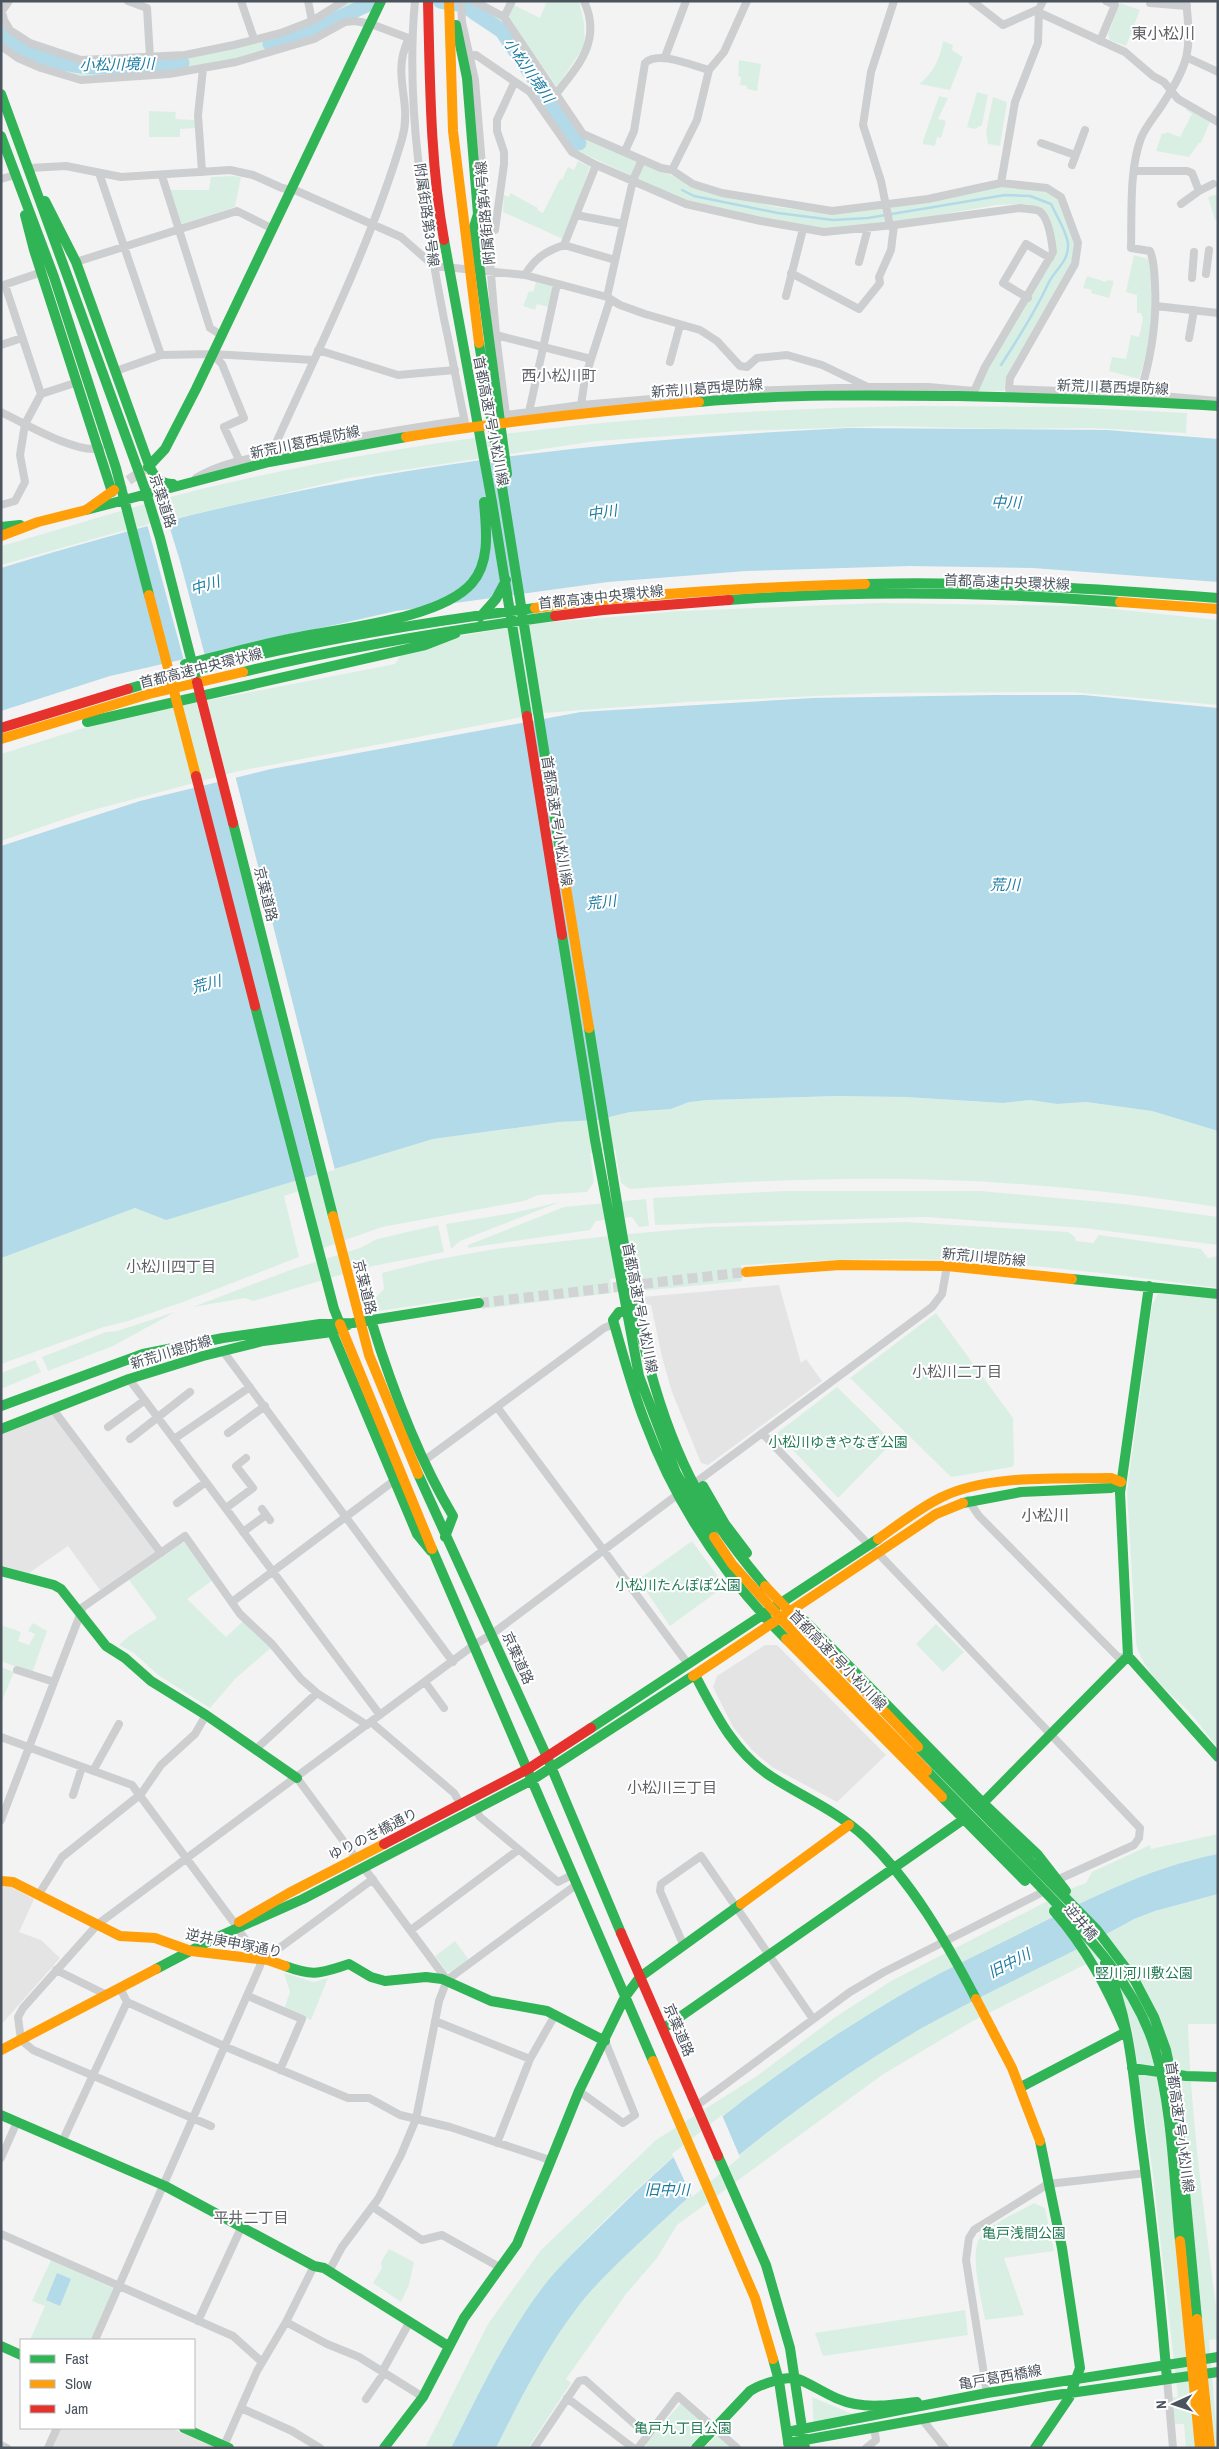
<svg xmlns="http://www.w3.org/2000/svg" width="1219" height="2449" viewBox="0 0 1219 2449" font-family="'Archivo Narrow','Noto Sans JP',sans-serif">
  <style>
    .education { fill: #e5e4e4 }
    .green { fill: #daefe4 }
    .water { fill: #b2dae9 }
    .pier { fill: #f3f3f3 }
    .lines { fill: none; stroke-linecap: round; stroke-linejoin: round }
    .stream { stroke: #b2dae9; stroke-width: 2.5 }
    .river { stroke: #b2dae9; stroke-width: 15 }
    .secondary-tunnel { stroke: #d1d3d5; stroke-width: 10; stroke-dasharray: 10 5; stroke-linecap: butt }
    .street { stroke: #cdced0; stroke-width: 8 }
    .fast { stroke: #30b455; stroke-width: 10 }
    .slow { stroke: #ff9f0a; stroke-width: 10 }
    .jam { stroke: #e5322d; stroke-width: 10 }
    .labels { text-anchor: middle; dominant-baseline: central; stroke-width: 4; stroke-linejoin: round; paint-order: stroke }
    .street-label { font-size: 14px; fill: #4b535d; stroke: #fff }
    .park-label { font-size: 14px; fill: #217a53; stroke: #fff }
    .water-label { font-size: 15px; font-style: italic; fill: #1a7ca2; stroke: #fff }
    .neighbourhood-label { font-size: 15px; fill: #5f6166; stroke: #fff }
    .quarter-label { font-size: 16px; fill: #5f6166; stroke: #fff }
  </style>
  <rect width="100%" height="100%" fill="#f3f3f3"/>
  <path class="education" d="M779 1285 801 1363 806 1359 822 1381 708 1465 701 1463 672 1392 662 1357 651 1305 643 1304 642 1297Z
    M53 1414 155 1552 100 1590 68 1546 29 1573 1 1566V1433Z
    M765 1645H777L886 1755 837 1802 772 1767 753 1751 733 1727 713 1687 717 1676Z
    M1 1887H11L34 1899 19 1932 41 1940 60 1958 1 2025Z
    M61 2428H171L216 2448H52Z"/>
  <path class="green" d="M350 1H374L368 13 349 17 308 40 258 54 169 71 81 77 18 56 1 43V24L8 34 28 47 80 63 177 58 311 23Z
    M468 1 502 17 582 135 686 182 720 195 777 207 831 214 881 208 1001 185 1042 189 1059 199 1076 243 1073 263 1008 376 1004 391H978L986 371 1054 256 1042 210 1027 204 997 205 885 224 826 230 762 220 687 202 572 148 496 35 469 19Z
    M547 1H579L584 23 585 45 557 87 507 16 514 5 540 18Z
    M1120 3 1140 10 1126 46 1110 40 1108 34Z
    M943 41 953 45 952 50 963 57 950 90 919 84C932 75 941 57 943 41Z
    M739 60 761 64 757 91 747 89V86L740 85 741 77 738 76Z
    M977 92 988 95 982 125 975 129 967 127Z
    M939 96 948 98 938 119 946 121 941 138 937 137 935 146 923 144V141Z
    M993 97 1007 102 1000 146 988 144 986 132Z
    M1187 108 1210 122 1201 143H1199L1189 157 1156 151 1162 133 1165 134 1167 132 1180 137 1192 114 1186 110Z
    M149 111 176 112 175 119 195 120 196 128 180 129V137H149Z
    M578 161 590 167 566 234 563 239 503 212 504 195 509 197 510 193 538 208 537 210 543 213 560 179 562 180 568 167 574 170Z
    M232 176 241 177 235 207 183 224 179 223 169 190H209L211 177Z
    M1218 194V219L1215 220 1208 197Z
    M1134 255 1148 259 1150 264C1152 307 1153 338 1139 379L1109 371 1112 357 1126 359 1131 335 1139 337 1143 319 1141 313H1137V295L1126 292Z
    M1087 276 1106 282 1107 280 1114 281 1109 298 1091 293 1092 290 1083 288Z
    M536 282 554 287 549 307 537 304 535 310 523 306 529 291 533 292Z
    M921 406 1063 407 1187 413 1186 433 1090 428 1002 429 888 426 739 431 597 441 349 478 122 531 1 565V546C76 525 151 500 227 483 454 431 689 409 921 406Z
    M880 603 1085 606 1218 620V705L1072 692 880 693 687 702 544 713 239 771 82 813 1 841V754L112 719 395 664 407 645 530 624 680 611Z
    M837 1096 905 1097 1003 1103 1030 1100 1057 1104 1086 1102 1152 1111 1218 1131V1207C1127 1193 1035 1183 944 1180 840 1176 734 1182 630 1189L621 1183 615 1149 590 1153 594 1182 587 1192 538 1195 524 1201 382 1227 315 1251 299 1191 284 1196 299 1257 183 1302 128 1321 104 1327 1 1364V1257L135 1208 166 1219 433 1139 559 1122 597 1120 630 1112 671 1109 689 1102 708 1100Z
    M783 1191H980L1123 1204 1218 1217V1245L1084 1228 925 1217 655 1225 653 1198Z
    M646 1199 649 1226 639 1227 632 1217 596 1221 590 1230 468 1248V1245L564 1207Z
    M560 1202 460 1241 451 1249 446 1224 513 1213Z
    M906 1222 1068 1232 1075 1237 1076 1241 1093 1243 1099 1235 1201 1249 1208 1258 1218 1256V1288C1128 1276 1037 1264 946 1260 878 1257 809 1261 741 1265L742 1281 641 1291 634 1276 610 1279 612 1293 482 1309 480 1296 372 1312 370 1303 384 1289 382 1273 434 1260 495 1249 617 1235 708 1227Z
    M438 1225 444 1252 363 1268 253 1301 245 1298 193 1307 293 1269 360 1248 377 1239Z
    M1158 1293 1218 1299V1748C1208 1736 1199 1723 1189 1712 1168 1690 1143 1673 1136 1643L1127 1491 1152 1306Z
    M175 1312 113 1346 48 1371 42 1357 106 1332 117 1331Z
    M936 1313 1013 1418 1014 1465 1012 1467 951 1477 850 1378Z
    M35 1360 41 1372 1 1389V1373Z
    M837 1387 893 1442 838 1498 777 1433Z
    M692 1541 725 1586 670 1626 644 1588 641 1590 635 1582Z
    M182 1543H185L213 1580 187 1599 226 1637 243 1621 271 1648 236 1678 210 1708 158 1675 134 1653 119 1645 129 1636 157 1618 129 1580Z
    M33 1623 47 1631 32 1673 1 1661V1625L21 1632 18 1641 29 1645 35 1634 28 1631Z
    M936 1624 964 1652 943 1672 916 1644Z
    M1 1667 14 1672 1 1703Z
    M1218 1834V1854C1148 1868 1086 1900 1023 1932 980 1954 936 1974 894 1999 777 2068 666 2154 573 2253 520 2310 486 2380 451 2448H425L488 2324 541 2250 656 2140 757 2076 834 2018 891 1981 1075 1887 1086 1883 1092 1872 1150 1845 1151 1849Z
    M1218 1894V2024H1188C1191 2124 1206 2223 1218 2323V2339L1209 2340 1218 2448H1186L1184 2424H1175L1172 2398 1178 2397 1153 2175 1133 2034 1124 2002 1102 1956 971 2022 882 2075 677 2225 657 2258 626 2294 566 2379 571 2383 528 2448H496C520 2400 544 2351 577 2308 599 2279 628 2254 654 2229 735 2153 826 2084 922 2028 991 1989 1065 1958 1134 1919L1155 1911Z
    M455 1941 470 1961 454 1971 447 1972 435 1956Z
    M284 1973 314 1982 328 1978 311 2020 284 2009 290 1992Z
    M1034 2203 1045 2208 1054 2251 1004 2258 1024 2315 985 2320C982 2300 968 2252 981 2236 993 2222 1017 2213 1034 2203Z
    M389 2249 414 2262 409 2285 401 2302 373 2283 382 2268 381 2262Z
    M51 2260 115 2289 92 2340H30L45 2306 32 2301Z
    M965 2310 968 2335 823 2356 815 2333Z
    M812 2397 850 2413H866L814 2426Z
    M682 2402 710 2427 688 2448H645L647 2442Z
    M717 2435 732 2448H704Z"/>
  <path class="water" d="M849 428 1107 430 1218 439V582L1033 568 910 566 746 571 608 582 396 611 110 676 1 711V568C98 538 196 512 295 492 477 454 663 437 849 428Z
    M994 695H1083L1218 708V1131L1152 1111 1086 1102 1057 1104 1030 1100 1003 1103 905 1097 837 1096 708 1100 689 1102 671 1109 630 1112 597 1120 559 1122 433 1139 166 1220 135 1208 1 1258V846L140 801 271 769 581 712 813 698Z
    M1218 1854V1894L1155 1911 1134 1919C1065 1958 991 1989 922 2028 826 2084 735 2153 654 2229 628 2254 599 2279 577 2308 544 2351 520 2400 496 2448H451C480 2392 507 2333 546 2283 568 2256 595 2232 619 2208 701 2127 796 2057 894 1999 934 1975 977 1955 1019 1934 1083 1902 1146 1868 1218 1854Z
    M57 2273 71 2279 60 2306 46 2300Z"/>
  <path class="pier" d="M167 519 180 561 205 656 184 661 147 524Z
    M235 775 335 1170 317 1175 217 780Z
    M722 2115 740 2157 692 2197 672 2154Z"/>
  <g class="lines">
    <path class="stream" d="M682 190 694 196 778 213 833 220 868 218 1005 195 1030 196 1051 204C1056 215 1067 232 1068 244 1069 262 1055 269 1048 284 1035 312 1018 339 1001 365"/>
    <path class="river" d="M440 1 464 5 502 31 570 132 579 143
      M1 33C9 39 17 47 26 51 75 75 130 66 182 63
      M270 44 296 38 375 1"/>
    <path class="secondary-tunnel" d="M116 489 145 469
      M479 1303 746 1272"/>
    <path class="street" d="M128 1 147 8 150 57
      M241 1 254 39
      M308 1 312 21
      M415 1C405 107 424 215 444 319 452 355 458 391 466 427
      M461 1 462 22 475 80 496 335 506 415 504 417
      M474 1 504 17 583 134 661 168 672 170 693 184 722 193 832 211 928 199 1001 183 1047 188 1061 197 1078 243 1075 264 1010 378 1009 389 1140 394 1218 401
      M972 1 1003 25 1039 9
      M1150 3 1187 6
      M1 8 4 20 10 30 30 43 81 60 185 55 234 45 281 33 312 21 344 1
      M2 11 9 1
      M1040 13 1125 52 1153 76 1164 82 1178 99 1218 122
      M504 17 512 1
      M1100 41 1115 5 1106 1
      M1 46 18 58 41 68 81 80 169 74 236 62 314 39 345 22 355 21 371 24 411 39
      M471 56 476 55 530 92 572 152 596 165 686 204 761 221 824 232 894 225 1020 208C1025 209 1034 209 1039 211 1049 217 1052 243 1053 252L985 367 972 396
      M665 57 686 1
      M1188 58 1218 72
      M556 94C579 65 602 40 584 1
      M1041 143 1075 155
      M625 151 634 131 645 63C658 50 693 66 709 70
      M1072 165 1085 130
      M29 168 66 166 121 177 230 170 253 175 282 188 297 191 401 237 434 266 525 275 607 297 620 305 645 314 700 330 717 341 740 366 747 367 757 358 787 355 822 365 868 387
      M672 170 697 120 709 70 724 52 747 1
      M1135 171H1187L1192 173 1199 191
      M202 172 198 115 203 69
      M99 173 161 355
      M162 176 210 328 221 335
      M1 179 15 175
      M1001 183 1015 102 1038 43 1039 9 1043 1
      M1181 204 1199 191 1213 184
      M576 215 623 224
      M890 226 881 181 863 125 871 72 894 1
      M487 233 495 230 504 164V152L497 131V120L514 83
      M564 245 615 260
      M76 262 237 211 271 228
      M859 262 868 228
      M791 273 859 309 880 283 879 277 891 250 894 225
      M1206 274 1209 250
      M525 275C535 258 546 251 564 245L596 165
      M1192 278 1194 252
      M1 286 42 272
      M786 296 803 229
      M607 297 633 180 642 160
      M1028 298 1003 283 1026 244 1050 258
      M1156 306 1218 313
      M496 335 591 359
      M1189 338 1194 310
      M1 345 22 338
      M318 350 398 375 455 370
      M212 354 222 364 244 418 224 427 240 462
      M670 362 680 325
      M116 371 161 355 212 354 313 360
      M41 394 78 382
      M1140 394C1151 358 1157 324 1155 286 1154 274 1155 263 1150 251L1131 248C1132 214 1129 170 1141 138 1146 126 1155 116 1162 105 1189 64 1192 51 1186 1
      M581 405 585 378 610 300
      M1 412C22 422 78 455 100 448
      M529 412 557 284
      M506 415 581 405 745 391 868 387H928L974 391
      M271 454C317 352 370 247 402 139 413 101 391 77 408 40
      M196 478C222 462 257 457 287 451 346 438 405 429 464 420
      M1 505 15 501 25 482 20 455 25 424 41 394 5 285
      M223 1351 453 1662
      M129 1379 380 1715
      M497 1407 688 1664
      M52 1408 161 1553
      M108 1427 145 1400
      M228 1433 265 1406
      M762 1433 868 1544
      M130 1439 190 1392
      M174 1439 250 1387
      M425 1460 604 1328 614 1324
      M699 1480 932 1307 942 1294 947 1266
      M968 1500 979 1516 1119 1658 1128 1656
      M177 1503 206 1482
      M226 1508 253 1488 236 1466 246 1458
      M262 1509 270 1520
      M243 1532 266 1515
      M876 1551 1140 1828 1139 1838 1134 1845 1059 1879
      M232 1602 395 1480
      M17 1670 54 1682
      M425 1682 444 1708
      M371 1722 454 1793 461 1805
      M1 1737 132 1785 235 1924
      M256 1749 317 1693
      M93 1771 119 1724
      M297 1778 356 1858
      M73 1795 82 1767
      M476 1810 480 1817 558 1882 572 1875
      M1 1820 83 1607 185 1536 240 1614 272 1644 301 1679 317 1693 367 1725
      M364 1868 447 1980 576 1885
      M39 1894 62 1857 141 1794 161 1765 195 1734 206 1715
      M411 1930 518 1850
      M683 1944 660 1891 661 1884 701 1856 813 2019
      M268 1960 274 1952 373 1879
      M56 1970 107 1995
      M120 1988 127 2002 226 2047 348 2098H369L400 2115 450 2127 550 2160
      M248 1996 302 2019 280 2070
      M435 2021 530 2059
      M579 2091 623 2123 635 2115 605 2041
      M696 2106 850 1992 884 1972 1039 1894
      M211 2126 33 2050 21 2040 18 2017 23 2008 98 1924 474 1645 492 1634 677 1495
      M62 2142 127 2002
      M497 2143 530 2059 555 2015
      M1 2158 17 2122
      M373 2207 422 2240 442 2235 501 2268
      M1 2234 233 2336 262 2362
      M329 2271 342 2247 378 2199 401 2155 416 2119 439 2001 447 1980
      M198 2321 242 2226
      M286 2322 327 2344 359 2357 423 2397
      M95 2340 260 1966V1960L238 1929
      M382 2372 409 2323
      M1167 2379 1173 2448
      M987 2393 966 2260 969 2238 974 2230 1048 2184 1146 2173
      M567 2398 633 2448
      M366 2399 384 2373
      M241 2408 292 2431 320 2448
      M921 2418 945 2448
      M1 2445 7 2448
      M48 2448 57 2428
      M223 2448 257 2371 286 2322 314 2266
      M534 2448 579 2381 585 2380 647 2435
      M638 2448 678 2396 737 2448
      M866 2448 876 2440 874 2427"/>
    <path class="fast" d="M456 25 467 78 478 214 474 227 507 474
      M1 94 145 489 160 538 197 682
      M1 136 54 277 116 468 149 595
      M45 201 76 262 149 465C154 477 160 484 173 484
      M25 215 34 250 112 492
      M444 240 492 502 527 716
      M479 343 564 875
      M699 402C785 394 871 395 957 396 1044 398 1131 400 1218 406
      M148 467 165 449 196 389 381 1
      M86 510 269 462 406 437
      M1 527 20 525
      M865 584C983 581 1101 589 1218 598
      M729 600C858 590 991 592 1120 602
      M480 617 496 599 506 580
      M185 664C220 656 254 646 289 639 338 628 440 620 472 583 491 561 486 528 484 502
      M243 672C346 647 450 630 555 616
      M128 689C260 649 399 625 535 608
      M87 722 425 645 456 633
      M233 823 333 1216
      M562 935 595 1140 639 1376 676 1473 714 1537
      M255 1006 334 1309 340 1324
      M589 1028C599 1090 609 1152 619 1215 634 1304 649 1395 690 1477 710 1517 736 1552 765 1586
      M1072 1279 1218 1294
      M1149 1286 1120 1493 1128 1656 1218 1757
      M631 1310 619 1312 613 1320C623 1354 632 1389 645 1422 675 1503 725 1577 786 1639
      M371 1320C391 1385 418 1458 453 1516L445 1537
      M334 1326 332 1332 417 1534 431 1551
      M1 1406 143 1354 223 1338 320 1324 353 1323 479 1303
      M1 1429 129 1379 203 1356 263 1341 332 1332 348 1325
      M418 1474 547 1757 621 1933
      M703 1486 725 1524 747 1553
      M963 1503 1021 1492 1111 1488 1121 1482
      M432 1549 653 2061
      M1 1571 54 1585 61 1589 106 1646 125 1658 151 1681 206 1715 297 1778
      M805 1621 983 1803 1038 1855 1066 1891
      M695 1675C715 1713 734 1753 772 1777 803 1797 837 1811 865 1837 912 1882 946 1941 976 1999
      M591 1728 878 1539
      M918 1747 1097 1930 1134 1979 1154 2017 1166 2050 1176 2097 1197 2319
      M927 1771C961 1806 995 1841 1030 1876 1079 1927 1134 1979 1155 2049 1172 2106 1174 2181 1180 2241
      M942 1797 1025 1881
      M978 1808 1128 1656
      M1054 1911C1086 1948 1107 1987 1126 2032
      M1105 1963C1129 2015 1133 2073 1140 2130 1151 2212 1160 2296 1167 2379
      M285 1966C315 1977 320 1973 349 1964L371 1977 385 1981 426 1977 442 1979 491 2001 547 2011 605 2041
      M156 1969 213 1939 303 1899 532 1780 693 1676
      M664 2028 967 1817
      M1132 2068 1186 2076 1218 2077
      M1021 2087 1126 2032
      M1 2115 165 2186 314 2266 324 2268 448 2346
      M718 2156 766 2265 790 2348 805 2448
      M1 2346 21 2355
      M773 2359 779 2381 789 2448
      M184 2428 229 2448
      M787 2432 987 2393 1218 2357
      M788 2443 1049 2396 1218 2372
      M384 2448 423 2397 464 2318 517 2244 579 2091 625 1997 640 1977 741 1904
      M696 2448 750 2391C759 2385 787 2375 798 2379 818 2387 833 2400 855 2404 876 2408 896 2404 917 2402
      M1035 2448 1069 2398 1080 2368 1062 2248 1040 2141"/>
    <path class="slow" d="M449 1 453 131 479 343
      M406 437C504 421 601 411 699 402
      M1 536 38 522 86 510 114 490
      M149 595 196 776
      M1120 602 1218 609
      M535 608C645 593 755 587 865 584
      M1 739 149 694 243 672
      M564 875 589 1028
      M333 1216 369 1355 418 1474
      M746 1272 840 1265 947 1266 1072 1279
      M340 1324 432 1549
      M714 1537 732 1564 802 1642 927 1771
      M878 1539C898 1525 918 1509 940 1498 987 1474 1059 1479 1111 1478L1121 1482
      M765 1586 918 1747
      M786 1639 942 1797
      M693 1676 936 1514 963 1503
      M1 1881 13 1882 120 1936 155 1938 191 1951 268 1960 285 1966
      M741 1904 849 1825
      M239 1922 289 1893 384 1844
      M976 1999 1012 2068 1040 2141
      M1 2050 156 1969
      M653 2061 755 2298 773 2359
      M1180 2241 1200 2448
      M1197 2319 1210 2448"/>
    <path class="jam" d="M428 1C430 81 430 162 444 240
      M555 616 603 610 729 600
      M197 682 233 823
      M527 716 562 935
      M1 728 128 689
      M196 776 255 1006
      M384 1844 528 1769 591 1728
      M621 1933 718 2156"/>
  </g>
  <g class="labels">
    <g class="street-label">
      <text transform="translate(485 213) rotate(-95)">附属街路第4号線</text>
      <text transform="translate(427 215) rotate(82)">附属街路第3号線</text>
      <text transform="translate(1113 387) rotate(2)">新荒川葛西堤防線</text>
      <text transform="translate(707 388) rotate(-4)">新荒川葛西堤防線</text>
      <text transform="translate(491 421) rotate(79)">首都高速7号小松川線</text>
      <text transform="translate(305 442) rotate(-12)">新荒川葛西堤防線</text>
      <text transform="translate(163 501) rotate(72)">京葉道路</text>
      <text transform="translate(1007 582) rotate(2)">首都高速中央環状線</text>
      <text transform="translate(601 597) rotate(-6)">首都高速中央環状線</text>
      <text transform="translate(201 668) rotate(-14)">首都高速中央環状線</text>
      <text transform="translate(557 821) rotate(81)">首都高速7号小松川線</text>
      <text transform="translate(266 894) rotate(76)">京葉道路</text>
      <text transform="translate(984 1257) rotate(5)">新荒川堤防線</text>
      <text transform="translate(365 1287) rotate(76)">京葉道路</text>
      <text transform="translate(640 1308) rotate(79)">首都高速7号小松川線</text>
      <text transform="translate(171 1352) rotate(-17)">新荒川堤防線</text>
      <text transform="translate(518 1658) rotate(66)">京葉道路</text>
      <text transform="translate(838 1660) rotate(46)">首都高速7号小松川線</text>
      <text transform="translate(373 1834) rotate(-27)">ゆりのき橋通り</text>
      <text transform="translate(1081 1922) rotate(50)">逆井橋</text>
      <text transform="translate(234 1943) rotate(11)">逆井庚申塚通り</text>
      <text transform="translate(679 2030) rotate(67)">京葉道路</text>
      <text transform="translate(1180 2127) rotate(82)">首都高速7号小松川線</text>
      <text transform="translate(1000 2377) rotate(-10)">亀戸葛西橋線</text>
    </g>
    <g class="park-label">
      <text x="838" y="1442">小松川ゆきやなぎ公園</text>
      <text x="678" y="1585">小松川たんぽぽ公園</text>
      <text x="1144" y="1973">竪川河川敷公園</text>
      <text x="1024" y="2233">亀戸浅間公園</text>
      <text x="683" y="2428">亀戸九丁目公園</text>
    </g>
    <g class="water-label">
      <text transform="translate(117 64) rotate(-1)">小松川境川</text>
      <text transform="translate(529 70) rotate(55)">小松川境川</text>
      <text transform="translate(1006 502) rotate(1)">中川</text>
      <text transform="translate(602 512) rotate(-8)">中川</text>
      <text transform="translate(205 585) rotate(-17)">中川</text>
      <text x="1005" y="884">荒川</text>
      <text transform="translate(601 902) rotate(-7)">荒川</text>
      <text transform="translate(206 984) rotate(-15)">荒川</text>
      <text transform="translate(1009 1963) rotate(-27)">旧中川</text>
      <text x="667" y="2189">旧中川</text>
    </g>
    <g class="neighbourhood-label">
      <text x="559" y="375">西小松川町</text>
      <text x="171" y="1266">小松川四丁目</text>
      <text x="957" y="1371">小松川二丁目</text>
      <text x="672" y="1787">小松川三丁目</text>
      <text x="251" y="2217">平井二丁目</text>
    </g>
    <g class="quarter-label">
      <text x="1163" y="33">東小松川</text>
      <text x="1045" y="1515">小松川</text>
    </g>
  </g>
  <rect width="1219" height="2449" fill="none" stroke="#4b535d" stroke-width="5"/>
  <rect x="20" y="2339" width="175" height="90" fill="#ffffff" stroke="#b7babe"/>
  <rect x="30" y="2355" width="25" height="8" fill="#30b455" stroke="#b7babe"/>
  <text x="65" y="2364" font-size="15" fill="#4b535d">Fast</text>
  <rect x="30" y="2380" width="25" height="8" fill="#ff9f0a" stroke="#b7babe"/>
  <text x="65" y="2389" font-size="15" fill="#4b535d">Slow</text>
  <rect x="30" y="2405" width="25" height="8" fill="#e5322d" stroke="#b7babe"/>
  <text x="65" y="2414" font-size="15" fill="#4b535d">Jam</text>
  <g transform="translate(1174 2404) rotate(267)" stroke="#ffffff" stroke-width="4" paint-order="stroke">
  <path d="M0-4L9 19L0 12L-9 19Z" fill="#4b535d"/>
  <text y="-8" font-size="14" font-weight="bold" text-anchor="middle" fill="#4b535d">N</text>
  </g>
</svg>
